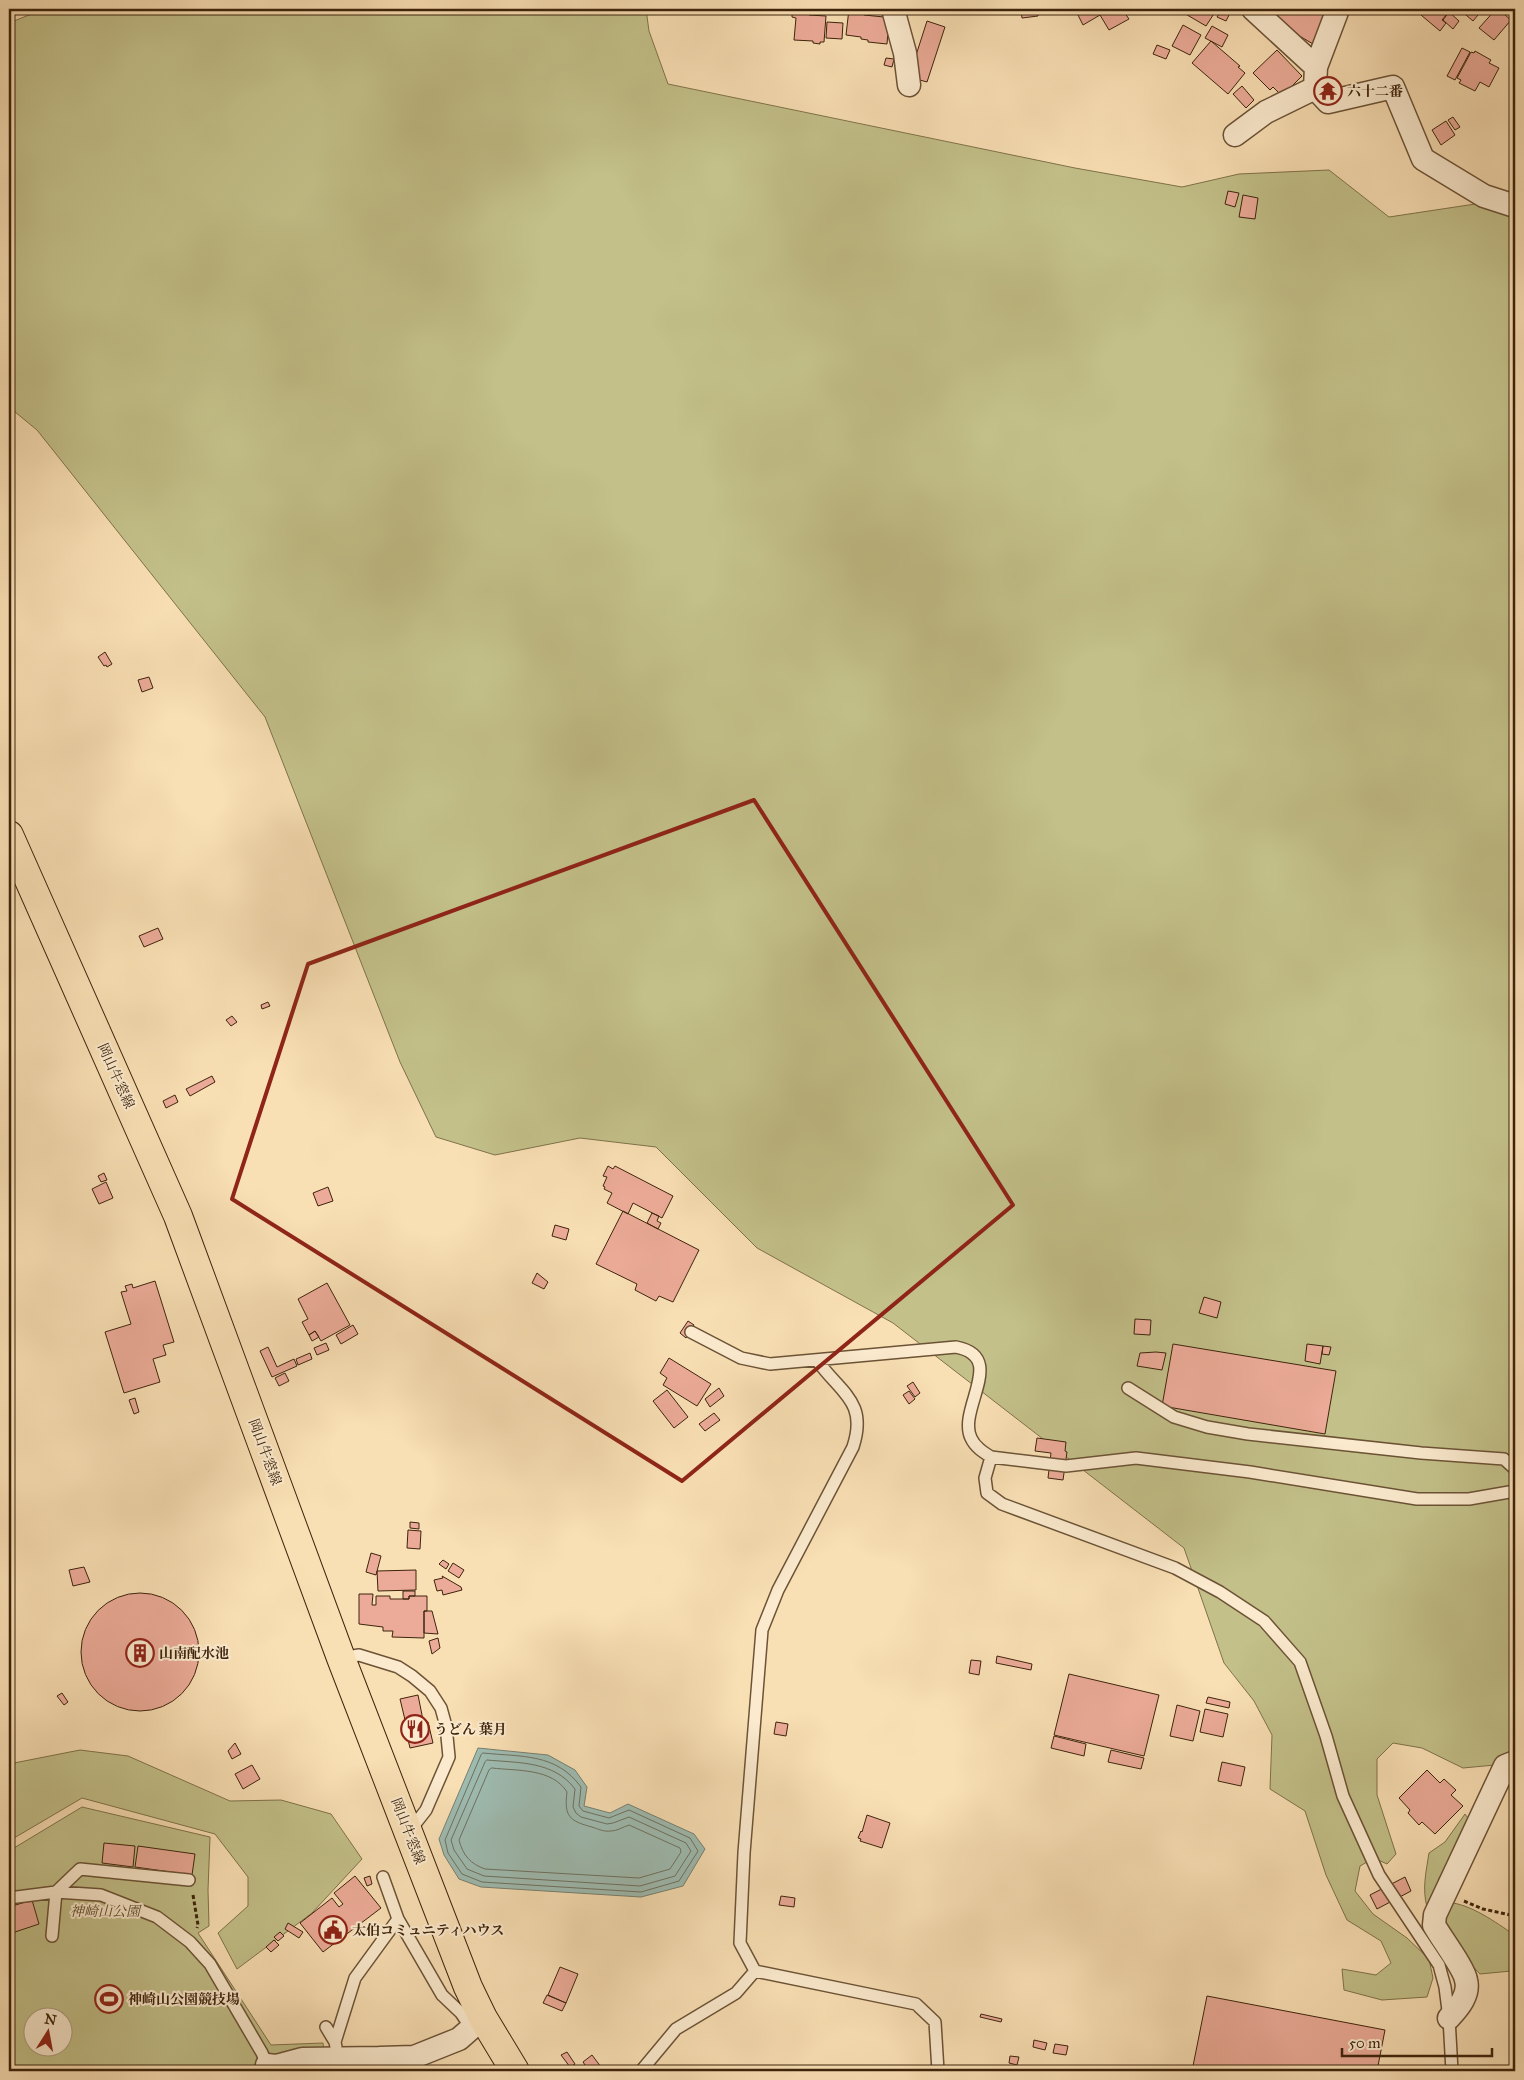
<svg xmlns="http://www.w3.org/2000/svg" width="1524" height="2080" viewBox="0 0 1524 2080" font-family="'IM FELL Great Primer','Noto Serif JP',serif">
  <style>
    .green { fill: #c3c089; stroke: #80724a; fill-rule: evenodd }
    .water { fill: #9ebcb2; stroke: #777f70 }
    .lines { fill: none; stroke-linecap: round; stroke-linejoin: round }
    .shore { stroke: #6e705f; stroke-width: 1 }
    .building { fill: #ecab98; stroke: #3d240c }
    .service-casing { stroke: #6c5336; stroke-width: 14 }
    .minor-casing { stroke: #6c5336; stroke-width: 25 }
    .primary-casing { stroke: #3d240c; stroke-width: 30 }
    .path { stroke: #3d240c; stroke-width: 3; stroke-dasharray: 4 2.5; stroke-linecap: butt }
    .service { stroke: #fbeace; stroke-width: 11 }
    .minor { stroke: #fbeace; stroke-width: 22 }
    .primary { stroke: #f9dfb4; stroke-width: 28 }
    .marked { fill: none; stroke: #8f2418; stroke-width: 4; stroke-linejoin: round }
    .labels { text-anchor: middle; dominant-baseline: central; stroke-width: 4; stroke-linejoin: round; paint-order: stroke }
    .poi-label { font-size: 14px; font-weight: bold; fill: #3d240c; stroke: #fbeace; text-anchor: start }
    .street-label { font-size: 14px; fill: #3d240c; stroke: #fbeace }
    .park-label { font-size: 14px; font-style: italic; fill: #5e4b2b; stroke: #fbeace }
  </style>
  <rect width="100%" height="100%" fill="#f9dfb4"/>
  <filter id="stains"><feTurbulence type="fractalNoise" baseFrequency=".004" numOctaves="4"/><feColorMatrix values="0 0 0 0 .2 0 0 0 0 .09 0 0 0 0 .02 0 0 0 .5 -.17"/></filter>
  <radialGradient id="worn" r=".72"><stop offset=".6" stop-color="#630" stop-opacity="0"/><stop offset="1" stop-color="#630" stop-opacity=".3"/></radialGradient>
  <path class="green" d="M44 9H646L649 31 668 84 1075 168 1182 187 1239 174 1329 170 1389 217 1515 198V1770L1495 1765 1463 1768 1422 1748 1393 1743 1377 1759V1795L1396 1854 1387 1864 1374 1858 1360 1866 1355 1891 1373 1914 1407 1938 1429 1959 1433 1978 1427 1997 1382 2000 1344 1990 1342 1969 1376 1975 1391 1963 1381 1941 1347 1920 1326 1875 1305 1811 1270 1789 1272 1735 1254 1701 1224 1663 1184 1548 893 1323 757 1248 656 1147 580 1138 495 1155 436 1137 400 1062 265 717 37 430 9 407V23Z
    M80 1750 128 1756 230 1801 281 1800 331 1814 362 1859 312 1913 237 1969 218 1933 248 1906V1877L215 1834 82 1798 9 1841V1764Z
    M82 1807 210 1837 208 1890 209 1926 198 1933 271 2045 323 2043 326 2071H9V1851ZM32 2018H62V2048H32Z
    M1465 1814 1472 1824 1457 1856 1439 1878 1436 1896 1444 1903C1464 1900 1494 1921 1510 1932L1512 1960 1511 1971 1480 1974C1469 1963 1430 1919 1427 1907 1422 1889 1426 1872 1429 1853L1445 1842Z"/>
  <path class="water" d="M478 1748 548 1755 575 1770 587 1787 584 1806 610 1813 628 1804 694 1834 705 1849 683 1886 641 1897 481 1887 459 1879 444 1855 439 1839Z"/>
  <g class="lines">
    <path class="shore" d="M483 1753C522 1757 556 1753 581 1787L579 1806 583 1811 609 1818 629 1810 690 1838 698 1851 679 1881 641 1892 482 1882 462 1874 448 1853 445 1840 481 1755Z
      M487 1760C519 1763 554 1761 575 1789L573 1807 576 1813 581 1817 607 1824 613 1823 629 1817 686 1843 691 1851 675 1876 640 1886 484 1876 467 1869 454 1850 451 1840 485 1762Z
      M492 1768C517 1771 552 1768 567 1792 564 1816 569 1821 592 1827 598 1829 604 1832 611 1831 617 1831 623 1827 629 1825L680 1848 681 1852 670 1869 639 1878 485 1869C471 1864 463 1856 459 1840L489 1770Z"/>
  </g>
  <path class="building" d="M849 9H864V15L884 17 888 32 887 44 868 42V40L861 39V37L846 35Z
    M1038 9V16L1022 18 1021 10Z
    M1075 9H1122L1129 19 1109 30 1100 15 1083 25Z
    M1177 9H1217L1206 26Z
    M1222 9H1232L1226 21 1217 17Z
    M1261 9H1326L1313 44 1271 19Z
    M1425 9H1451L1442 20 1446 23 1440 31 1421 15Z
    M1459 9H1483L1473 21Z
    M1496 9H1498L1511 20 1494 40 1479 28Z
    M792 11 809 12V15L826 16 824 42H820V44L813 43V41L794 40 796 18 792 17Z
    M1449 12 1459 21 1453 29 1443 20Z
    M927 21 945 27 927 82 909 77Z
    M827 22 843 23 842 39 826 38Z
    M1183 25 1201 35 1190 55 1172 46Z
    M1212 26 1228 35 1222 47 1205 38Z
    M1211 41 1240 66 1238 67 1245 73 1228 94 1192 63Z
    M1157 45 1170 50 1166 59 1153 54Z
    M1462 48 1470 52 1455 80 1447 76Z
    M1277 50 1302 76 1282 96 1273 87 1270 90 1253 73Z
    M1475 51 1491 60 1489 63 1499 68 1489 87 1480 82 1475 91 1459 83 1461 80 1457 78 1471 52 1474 53Z
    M886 58 894 59 892 67 884 65Z
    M1242 86 1254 100 1246 108 1233 94Z
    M1453 117 1460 127 1455 130 1448 120Z
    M1446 121 1455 135 1441 145 1432 130Z
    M1228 191 1239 193 1235 207 1225 204Z
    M1243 195 1258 198 1255 219 1239 217Z
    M105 652 112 664 107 667 106 665 104 666 98 657Z
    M149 677 153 688 142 692 138 680Z
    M158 928 163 939 144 947 139 936Z
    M268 1002 270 1006 262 1009 261 1005Z
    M232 1016 237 1022 231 1026 226 1020Z
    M212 1076 215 1082 190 1096 186 1089Z
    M175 1095 178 1102 166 1108 163 1101Z
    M608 1166 613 1169 615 1166 673 1196 662 1218 633 1203 628 1214 607 1203 612 1193 604 1189 605 1187 603 1186 607 1177 603 1176Z
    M104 1173 107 1180 101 1182 98 1176Z
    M106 1182 113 1198 99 1204 92 1189Z
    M328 1187 333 1201 318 1206 313 1193Z
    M623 1211 699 1250 673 1302 659 1296 656 1301 635 1290 637 1284 596 1264Z
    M652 1213 659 1216 657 1221 661 1223 658 1229 647 1223Z
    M555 1225 569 1229 566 1240 552 1236Z
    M537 1273 548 1282 544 1289 532 1283Z
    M155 1281 174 1342 163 1345 166 1355 153 1359 160 1382 124 1393 105 1332 131 1324 121 1292 127 1291 125 1286 132 1284 133 1288Z
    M327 1283 350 1325 321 1341 315 1331 309 1335 302 1322 308 1319 298 1299Z
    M1204 1297 1221 1302 1217 1318 1199 1313Z
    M1135 1319 1151 1320 1150 1335 1134 1334Z
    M688 1321 694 1325 686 1338 680 1333Z
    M353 1325 358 1334 341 1344 336 1335Z
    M315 1331 319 1337 312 1341 309 1335Z
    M326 1343 329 1350 317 1355 314 1348Z
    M1173 1344 1336 1371 1325 1434 1162 1406Z
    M1307 1344 1323 1346 1320 1364 1305 1361Z
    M1323 1346 1331 1347 1329 1355 1322 1354Z
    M268 1347 277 1367 294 1359 297 1366 272 1377 260 1351Z
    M1156 1352 1166 1353 1162 1370 1137 1366 1140 1353Z
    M310 1353 312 1359 298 1365 296 1359Z
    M669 1358 711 1384 697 1406 663 1385 667 1378 660 1373Z
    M285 1373 289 1381 279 1386 275 1378Z
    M913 1382 920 1393 915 1397 907 1386Z
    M719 1388 724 1396 710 1407 705 1399Z
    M667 1390 688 1417 674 1428 653 1401Z
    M909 1391 915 1399 909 1404 903 1395Z
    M135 1398 139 1412 134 1414 129 1400Z
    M714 1413 720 1420 705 1431 699 1424Z
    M1037 1438 1066 1442 1065 1451 1067 1452 1063 1480 1048 1478 1051 1453 1035 1451Z
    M410 1522 419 1523V1529L410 1528Z
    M408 1530 421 1531 420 1549 407 1548Z
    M371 1553 381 1556 376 1575 366 1572Z
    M443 1560 449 1564 446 1569 439 1564Z
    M453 1563 464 1570 459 1578 448 1571Z
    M84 1567 90 1582 73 1586 69 1570Z
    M416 1570V1590L378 1591 377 1571Z
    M442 1576 461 1587 462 1590 443 1595 442 1590 437 1591 434 1580 443 1578Z
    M403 1591H415V1596H409V1599H403Z
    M81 1652a59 59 0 1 1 118 0a59 59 0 1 1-118 0Z
    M359 1594H373L372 1605H376V1596H390V1599H409V1596H427V1611H424V1638L392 1637 393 1631H383V1627L359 1624Z
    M424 1611H432L438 1634 424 1633Z
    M438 1638 440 1648 432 1654 429 1641Z
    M997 1656 1032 1664 1031 1670 996 1663Z
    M971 1660 981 1661 979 1675 969 1673Z
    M1069 1674 1159 1695 1144 1756 1054 1735Z
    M62 1693 68 1702 64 1705 57 1696Z
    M418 1695 423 1720 406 1724 400 1699Z
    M1208 1697 1230 1702 1229 1708 1206 1703Z
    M1177 1705 1200 1711 1193 1741 1170 1736Z
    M1205 1709 1228 1714 1223 1737 1200 1732Z
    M428 1722 433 1743 410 1748 405 1727Z
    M776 1722 788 1724 786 1736 774 1734Z
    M1054 1736 1086 1744 1084 1756 1051 1748Z
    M235 1743 241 1754 232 1759 228 1751Z
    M1111 1750 1144 1758 1141 1769 1108 1762Z
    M1222 1762 1245 1767 1241 1786 1218 1781Z
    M252 1765 260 1779 243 1789 235 1774Z
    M1427 1770 1440 1783 1444 1779 1456 1790 1451 1795 1463 1806 1435 1834 1422 1822 1419 1825 1408 1813 1410 1810 1399 1798Z
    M867 1815 890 1823 882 1848 860 1841 861 1839 858 1838 861 1831 862 1832Z
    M104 1843 135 1846 133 1867 102 1863Z
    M138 1846 195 1854 192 1875 135 1867Z
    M355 1876 381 1908 323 1952 300 1923 332 1898 339 1907 343 1904 334 1893Z
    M370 1876 372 1884 367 1886 364 1878Z
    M1405 1877 1411 1891 1377 1909 1370 1895Z
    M781 1896 795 1898 794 1907 779 1905Z
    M32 1900 39 1924 9 1934V1907Z
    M288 1923 303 1932 299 1938 285 1929Z
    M280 1932 284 1936 278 1941 274 1937Z
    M274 1940 279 1945 271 1952 266 1947Z
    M560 1967 578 1974 566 2003 548 1995Z
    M547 1995 566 2003 562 2011 543 2003Z
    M1207 1996 1385 2030 1377 2071H1192Z
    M981 2014 1002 2019 1001 2022 980 2017Z
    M1034 2040 1047 2043 1045 2050 1033 2047Z
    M1055 2044 1068 2046 1066 2055 1053 2053Z
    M567 2052 575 2064 570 2067 561 2055Z
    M592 2055 604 2071H589L583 2062Z
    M1010 2056 1019 2057 1017 2065 1009 2063Z
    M1029 2066 1043 2069V2071H1028Z"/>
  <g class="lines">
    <defs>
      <path id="service" d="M691 1332 741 1358 770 1364 956 1347C1008 1357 957 1409 971 1438 975 1447 983 1452 991 1457
        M817 1360C840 1393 868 1401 853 1447L778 1590 762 1630 744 1853 740 1943 755 1971 916 2004 935 2022 938 2071
        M1128 1388 1174 1417 1207 1427 1248 1434 1421 1453 1504 1459 1515 1469
        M341 1658 359 1655 398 1667 412 1676 430 1691 441 1708 446 1726 449 1757 426 1810 415 1824 408 1829
        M383 1877 398 1919 442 1995 461 2013 471 2028
        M9 1898 56 1892 101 1895 157 1917 190 1942 210 1964 262 2053 267 2065 266 2068
        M52 1936 56 1892 80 1869 189 1880
        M326 2027 335 2042 336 2047
        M335 2042 355 1978 398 1919
        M641 2071 676 2029 736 1993 755 1971
        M1452 2071 1449 2018 1445 1987 1439 1965 1379 1875 1343 1796 1326 1736 1300 1662 1264 1621 1220 1592 1175 1568 1002 1504 987 1493 985 1478 991 1457 1066 1466 1136 1458 1250 1472 1417 1499H1469L1515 1491"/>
      <path id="minor" d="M893 9 905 53 909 85
        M1253 9 1316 67 1315 88 1328 102 1393 87 1423 159 1484 196 1515 206
        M1316 67 1338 9
        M1235 135 1266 112 1315 88
        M1449 2018C1458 2008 1470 1995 1466 1980 1464 1968 1441 1938 1434 1925L1435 1915 1505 1766 1515 1762
        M380 2058 414 2057 459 2039 483 2018
        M267 2065 276 2066 302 2059 380 2058 396 2071"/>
      <path id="primary" d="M9 835 178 1216 341 1658 468 1987 483 2018 515 2071"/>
    </defs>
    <use href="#service" class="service-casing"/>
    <use href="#minor" class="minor-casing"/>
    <use href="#primary" class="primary-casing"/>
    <path class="path" d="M193 1895 198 1925 197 1928
      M1464 1901 1483 1909 1515 1916"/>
    <use href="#service" class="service"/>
    <use href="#minor" class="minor"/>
    <use href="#primary" class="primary"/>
  </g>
  <path class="marked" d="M754 800 1013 1205 682 1481 232 1199 308 964Z"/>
  <defs>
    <symbol id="temple-ring" viewBox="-11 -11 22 22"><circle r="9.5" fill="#fbeace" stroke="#8f2418" stroke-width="1.5"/><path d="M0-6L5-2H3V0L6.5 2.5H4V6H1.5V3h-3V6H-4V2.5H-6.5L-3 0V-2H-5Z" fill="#8f2418"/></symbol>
    <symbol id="building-ring" viewBox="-11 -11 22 22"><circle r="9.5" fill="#fbeace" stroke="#8f2418" stroke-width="1.5"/><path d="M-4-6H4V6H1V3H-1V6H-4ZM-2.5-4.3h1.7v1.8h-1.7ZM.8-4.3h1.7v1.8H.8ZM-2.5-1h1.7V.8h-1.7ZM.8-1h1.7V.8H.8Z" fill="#8f2418"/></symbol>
    <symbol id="restaurant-ring" viewBox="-11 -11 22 22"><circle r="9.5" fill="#fbeace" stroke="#8f2418" stroke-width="1.5"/><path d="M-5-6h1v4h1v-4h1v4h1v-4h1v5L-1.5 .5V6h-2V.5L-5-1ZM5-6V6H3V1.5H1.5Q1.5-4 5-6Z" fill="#8f2418"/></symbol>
    <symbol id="civic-ring" viewBox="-11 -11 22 22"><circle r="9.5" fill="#fbeace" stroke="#8f2418" stroke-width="1.5"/><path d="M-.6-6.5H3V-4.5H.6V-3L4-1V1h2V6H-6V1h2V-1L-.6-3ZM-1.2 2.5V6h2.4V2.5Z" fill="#8f2418"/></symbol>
    <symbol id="stadium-ring" viewBox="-11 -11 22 22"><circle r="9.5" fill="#fbeace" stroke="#8f2418" stroke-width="1.5"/><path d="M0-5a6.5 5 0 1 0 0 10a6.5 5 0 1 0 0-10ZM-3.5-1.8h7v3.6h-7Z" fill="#8f2418"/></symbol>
  </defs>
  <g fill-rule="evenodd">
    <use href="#temple-ring" x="1312" y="75" width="32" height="32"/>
    <use href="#building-ring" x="124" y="1637" width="32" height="32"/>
    <use href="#restaurant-ring" x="399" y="1713" width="32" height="32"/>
    <use href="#civic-ring" x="317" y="1914" width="32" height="32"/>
    <use href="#stadium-ring" x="93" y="1983" width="32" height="32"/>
  </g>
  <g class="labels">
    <g class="poi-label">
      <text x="1347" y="91">六十二番</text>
      <text x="159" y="1653">山南配水池</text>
      <text x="434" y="1729">うどん 葉月</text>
      <text x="352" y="1930">太伯コミュニティハウス</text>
      <text x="128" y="1999">神崎山公園競技場</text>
    </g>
    <g class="street-label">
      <text transform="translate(116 1076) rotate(66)">岡山牛窓線</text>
      <text transform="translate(265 1452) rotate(70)">岡山牛窓線</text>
      <text transform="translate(408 1831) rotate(69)">岡山牛窓線</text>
    </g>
    <g class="park-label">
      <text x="105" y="1911">神崎山公園</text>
    </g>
  </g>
  <rect width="1524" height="2080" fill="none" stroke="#f9dfb4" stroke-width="30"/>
  <rect x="10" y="10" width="1504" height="2060" fill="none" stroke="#3d240c" stroke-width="2.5"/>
  <rect x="15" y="15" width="1494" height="2050" fill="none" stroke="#3d240c"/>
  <g transform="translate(48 2032) rotate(11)"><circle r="24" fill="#fbeace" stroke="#af9b80"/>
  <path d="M0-4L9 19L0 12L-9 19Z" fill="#8f2418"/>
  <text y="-8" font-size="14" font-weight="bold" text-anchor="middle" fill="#3d240c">N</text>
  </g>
  <path d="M1342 2048v8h150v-8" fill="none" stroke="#3d240c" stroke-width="2.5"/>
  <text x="1349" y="2048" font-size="15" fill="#3d240c" stroke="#fbeace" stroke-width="4" paint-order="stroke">50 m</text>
  <rect width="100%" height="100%" filter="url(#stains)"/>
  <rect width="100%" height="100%" fill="url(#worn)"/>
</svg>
